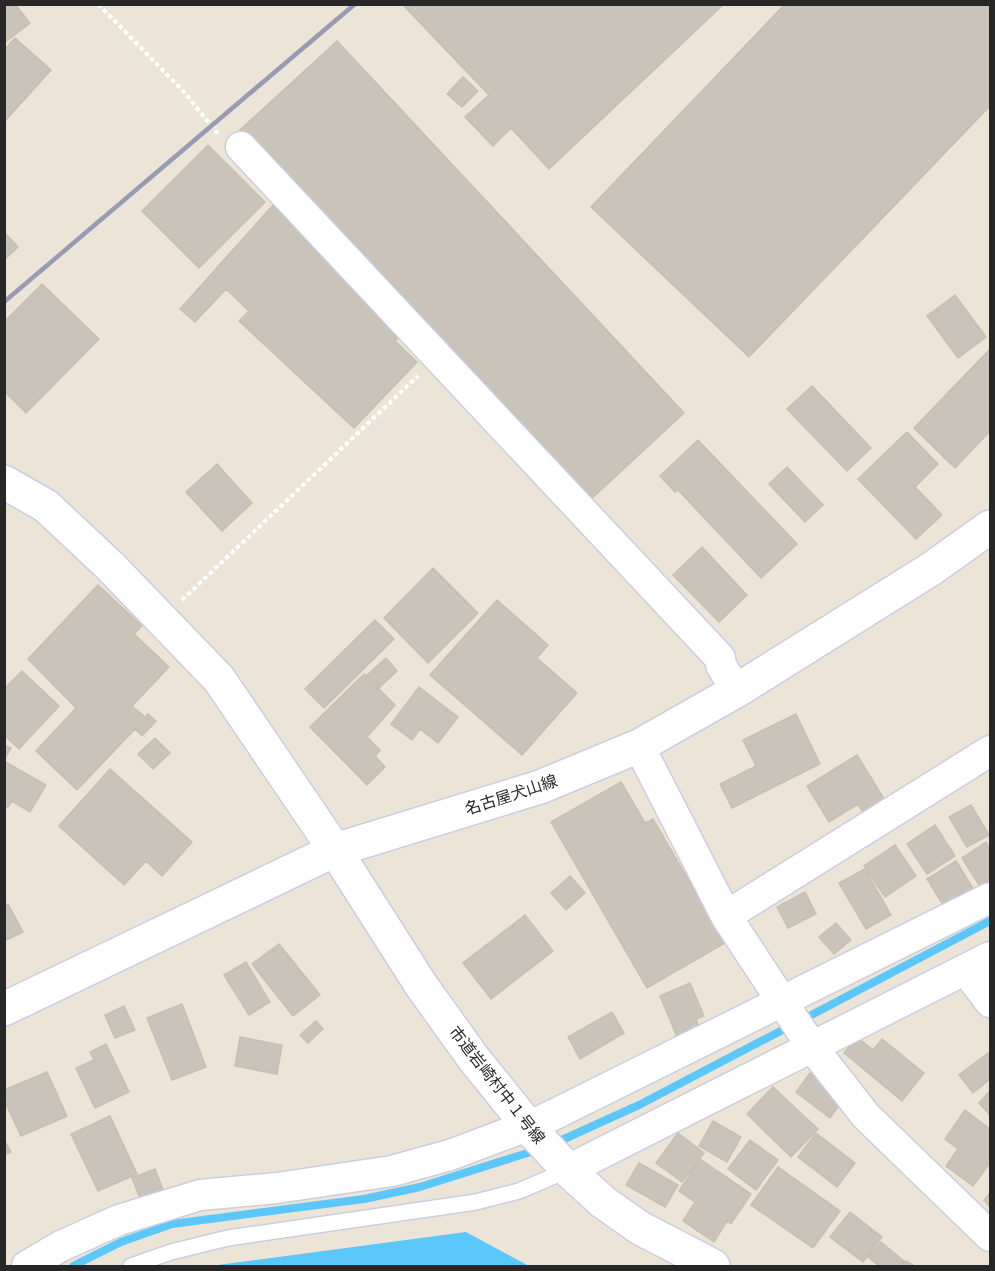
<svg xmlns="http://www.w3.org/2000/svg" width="995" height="1271" viewBox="0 0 995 1271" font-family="Montserrat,'Noto Sans JP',sans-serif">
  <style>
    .water { fill: #5bc7fb }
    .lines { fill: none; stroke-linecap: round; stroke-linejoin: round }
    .stream { stroke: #5bc7fb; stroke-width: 8 }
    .building { fill: #c9c3b9; stroke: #c7c0b0; stroke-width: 1.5 }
    .service-casing { stroke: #cbcee2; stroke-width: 18 }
    .minor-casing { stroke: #cbcee2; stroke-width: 33 }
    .tertiary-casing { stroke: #cbcee2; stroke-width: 36 }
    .secondary-casing { stroke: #cbcee2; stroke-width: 36 }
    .path { stroke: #fff; stroke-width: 4; stroke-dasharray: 4.5 3; stroke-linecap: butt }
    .service { stroke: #fff; stroke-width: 15 }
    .minor { stroke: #fff; stroke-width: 30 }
    .tertiary { stroke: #fff; stroke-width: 33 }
    .secondary { stroke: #fff; stroke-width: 33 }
    .rail { stroke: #999bb4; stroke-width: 4.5 }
    .labels { text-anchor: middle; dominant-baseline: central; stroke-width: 4.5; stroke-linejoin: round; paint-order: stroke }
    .street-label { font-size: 16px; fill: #272727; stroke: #fff }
  </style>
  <rect width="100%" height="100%" fill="#ece4d6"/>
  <path class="water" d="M466 1232 529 1266H210Z"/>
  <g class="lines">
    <path class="stream" d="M800 1021 990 921
      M553 1144 639 1105 790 1026
      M73 1266 121 1242 172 1224 364 1199 420 1187 537 1150"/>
  </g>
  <path class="building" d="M4 4H15L30 23 4 43Z
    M724 4 549 169 511 128 493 146 465 117 489 95 403 5Z
    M785 4H990V106L749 357 591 207Z
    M15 38 51 70 4 122V50Z
    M337 41 684 413 588 502 240 130Z
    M463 77 478 91 462 107 447 94Z
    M208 145 265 202 199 268 142 211Z
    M274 204 407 328 395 341 417 362 354 428 239 321 249 311 226 289 195 322 180 309Z
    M4 232 18 247 4 260Z
    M42 284 99 339 26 413 4 391V322Z
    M955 295 986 337 958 358 927 316Z
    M990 349V431L955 468 914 428Z
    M812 386 871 448 847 471 787 409Z
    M907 432 938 464 915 487 942 515 916 539 858 479Z
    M698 440 797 544 761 578 678 490 675 492 660 476Z
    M217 464 252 503 222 531 186 492Z
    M787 467 823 505 805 522 769 484Z
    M702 547 747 595 719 622 673 575Z
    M433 568 478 613 428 663 384 618Z
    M98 585 142 626 134 634 169 667 132 706 145 717 148 714 156 721 142 736 135 729 77 790 36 751 76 708 28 659Z
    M497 600 548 645 537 658 577 693 522 755 430 675Z
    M375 620 394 639 324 708 305 689Z
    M386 658 397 671 379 688 367 675Z
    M22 671 59 706 19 749 4 735V689Z
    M364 674 395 705 367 737 380 750 375 756 385 767 367 785 310 727Z
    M419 687 458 717 438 743 420 729 412 740 391 724Z
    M796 714 820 764 732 808 720 784 756 766 743 740Z
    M155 738 170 753 153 769 138 754Z
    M4 745 11 748 4 760Z
    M857 755 889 807 867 819 858 804 829 822 807 786Z
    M4 761 46 785 30 812 12 801 8 807 4 805Z
    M110 769 192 842 162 876 146 861 124 885 59 826Z
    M621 782 645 823 653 819 725 943 647 988 551 822Z
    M971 805 989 835 967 847 949 817Z
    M935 825 955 856 927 874 907 844Z
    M986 842 990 849V889L984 893 962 858Z
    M895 845 916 876 885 897 864 866Z
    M956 861 974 890 945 908 927 879Z
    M865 869 891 915 866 929 839 883Z
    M570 876 585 893 566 910 551 893Z
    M805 892 816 914 788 928 777 907Z
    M8 904 23 932 4 941V906Z
    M525 915 553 951 491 999 463 963Z
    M836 923 851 940 834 954 819 937Z
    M279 944 320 995 293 1016 252 964Z
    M246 962 270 1002 249 1015 224 975Z
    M690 983 704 1016 696 1019 702 1035 680 1044 660 996Z
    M182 1004 206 1067 172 1080 147 1018Z
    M124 1006 135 1030 115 1038 105 1015Z
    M612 1012 624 1033 580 1059 568 1037Z
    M316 1021 323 1029 308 1043 300 1035Z
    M240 1037 282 1045 277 1074 235 1066Z
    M857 1037 873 1050 882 1039 924 1073 902 1101 844 1053Z
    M106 1044 129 1092 95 1108 76 1068 94 1060 90 1052Z
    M988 1053 990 1056V1079L973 1093 959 1075Z
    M47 1072 67 1116 21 1136 4 1100V1090Z
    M810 1073 844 1099 830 1118 796 1092Z
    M773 1087 818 1129 791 1157 747 1114Z
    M990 1091V1115L979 1103Z
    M965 1110 990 1129V1163L973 1186 946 1166 958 1149 945 1139Z
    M110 1116 137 1174 98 1191 71 1134Z
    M713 1121 741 1137 727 1162 699 1146Z
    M678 1133 704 1153 682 1182 656 1163Z
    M816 1133 855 1163 837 1187 798 1157Z
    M4 1140 11 1152 4 1155Z
    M750 1140 778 1160 756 1190 728 1169Z
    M700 1159 751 1194 731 1224 727 1221 714 1242 683 1221 695 1202 679 1191Z
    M639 1163 678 1185 665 1207 626 1185Z
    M778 1167 840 1211 813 1248 751 1205Z
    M155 1169 164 1192 141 1201 132 1178Z
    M990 1193V1207L984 1200Z
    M850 1212 882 1237 863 1262 830 1237Z
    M881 1242 904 1261 900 1266H879L868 1257Z
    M906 1261 914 1266H902Z"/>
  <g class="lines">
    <defs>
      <path id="service" d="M131 1266 171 1252 228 1238 476 1202 519 1191 568 1170"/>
      <path id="minor" d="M241 147 720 658 721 665 736 691
        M639 746 726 916 812 1047 866 1116 990 1236
        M726 916 990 751
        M966 970 990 1002
        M568 1170 990 957
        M27 1266 61 1246 119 1220 200 1195 277 1188 392 1171 450 1155 543 1120 990 898"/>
      <path id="tertiary" d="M4 482 46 506 110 566 219 679 335 850 421 985 474 1059 533 1132 568 1170 603 1202 640 1228 713 1266"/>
      <path id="secondary" d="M4 1009 335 850 540 787 639 746 736 691 931 569 990 527"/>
    </defs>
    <use href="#service" class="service-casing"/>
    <use href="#minor" class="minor-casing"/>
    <use href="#tertiary" class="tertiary-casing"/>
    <use href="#secondary" class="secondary-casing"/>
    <path class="path" d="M98 4 184 92 218 134
      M182 600 418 376"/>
    <use href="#service" class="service"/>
    <use href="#minor" class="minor"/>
    <use href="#tertiary" class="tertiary"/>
    <use href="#secondary" class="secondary"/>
    <path class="rail" d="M4 302 355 4"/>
  </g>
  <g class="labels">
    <g class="street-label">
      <text transform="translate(511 795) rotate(-18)">名古屋犬山線</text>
      <text transform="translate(497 1085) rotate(52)">市道岩崎村中１号線</text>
    </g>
  </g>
  <rect width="995" height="1271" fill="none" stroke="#272727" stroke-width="12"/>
</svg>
